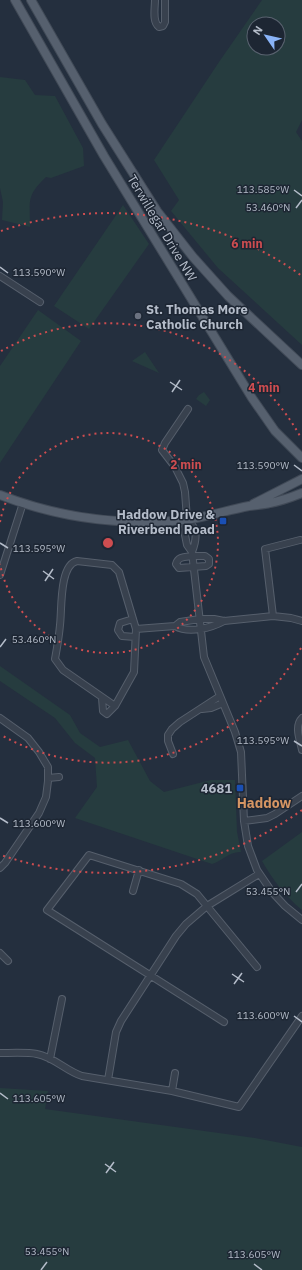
<svg xmlns="http://www.w3.org/2000/svg" width="302" height="1270" viewBox="0 0 302 1270" font-family="'IBM Plex Sans',sans-serif">
  <style>
    .green { fill: #263c3f; fill-rule: evenodd }
    .lines { fill: none; stroke-linecap: round; stroke-linejoin: round }
    .minor-casing { stroke: #565f6c; stroke-width: 8 }
    .major-casing { stroke: #414a57; stroke-width: 10 }
    .minor { stroke: #38414e; stroke-width: 6 }
    .major { stroke: #56606e; stroke-width: 8 }
    .ticks { fill: none; stroke: #b4bcc9; stroke-width: 1.5 }
    .ring { fill: none; stroke: #ce4d50; stroke-width: 2; stroke-dasharray: 2 4 }
    .worship-dot { fill: #6b7280; stroke: #1d2633; stroke-width: 1.5 }
    .transit-dot { fill: #1a4fb4; stroke: #1d2633; stroke-width: 1.5 }
    .labels { text-anchor: middle; dominant-baseline: central; stroke-width: 3; stroke-linejoin: round; paint-order: stroke }
    .street-label { font-size: 13px; fill: #b4bcc9; stroke: #1d2633 }
    .poi-label { font-size: 13px; font-weight: bold; fill: #b4bcc9; stroke: #1d2633; text-anchor: end }
    .neighbourhood-label { font-size: 14px; font-weight: bold; fill: #d59563; stroke: #1d2633 }
    .ticks-label { font-size: 10px; text-anchor: middle; fill: #b4bcc9; stroke: #1d2633; stroke-width: 3; stroke-linejoin: round; paint-order: stroke }
    .centre { fill: #ce4d50; stroke: #1d2633; stroke-width: 2 }
    .ring-label { font-size: 12px; text-anchor: middle; font-weight: bold; fill: #ce4d50; stroke: #1d2633; stroke-width: 3; stroke-linejoin: round; paint-order: stroke }
  </style>
  <rect width="100%" height="100%" fill="#242f3e"/>
  <path class="green" d="M262 0H302V120L296 132 302 141V345L218 268 171 211 179 200 154 160 219 62ZM254 24H278V48H254Z
    M0 77 25 80 35 95 55 96 83 148 84 166 51 178 46 177C26 196 30 201 30 227L2 220 3 202 0 188Z
    M123 205 149 244 89 329 54 306Z
    M38 310 81 341 0 463V366Z
    M145 352 159 373 132 361Z
    M204 392 210 400 206 406 196 399 199 395Z
    M0 666 70 715 80 733 100 747 128 740 150 781 164 792 211 780H235L237 832 241 852C230 851 222 861 212 864L75 818 97 787 95 758 75 743 55 718 0 681Z
    M302 832V910C285 896 273 880 262 861Z
    M0 1088 48 1091 45 1109 255 1138 302 1147V1270H0Z"/>
  <g class="lines">
    <defs>
      <path id="minor" d="M155 0C155 8 152 22 159 27L163 26 165 22V0
        M0 276 40 302
        M188 409 165 443 162 450 175 467 183 483 185 492 187 519 184 530 187 545 192 552
        M187 519C198 529 197 539 192 552L204 657 235 732 241 752 244 821 248 846 257 870 272 892 285 906 302 920
        M192 556H205L209 559V564L206 566 179 568 176 564C178 556 186 557 192 556Z
        M0 575 23 503
        M273 616 265 549 300 540
        M133 619 120 623 118 630 122 636 135 637
        M175 626 180 622 200 619H214L224 621 273 616 291 618 302 621
        M136 629 175 626C189 634 211 628 224 621
        M102 698 103 711 107 714 115 706 134 672 136 629 119 572 112 565 77 561C59 565 62 610 60 625 59 637 57 648 55 659L63 670 115 706
        M202 709 211 708 223 703
        M0 718 28 738 39 752 48 767V781L46 797 39 813 5 863 0 868
        M302 718C294 726 300 740 302 750
        M173 754 168 741V735L172 729 180 722 220 696
        M48 778 59 777
        M244 821 267 818 275 814 302 796
        M133 891 139 870
        M0 953 8 961
        M224 1022 47 910 89 855 181 884 197 894 257 967
        M0 1053C10 1053 28 1052 37 1054 54 1057 66 1071 82 1076L172 1091 239 1107 302 1016
        M50 1059 62 999
        M108 1080 116 1032 121 1021 176 936 186 924 207 906 259 874
        M172 1091 175 1073"/>
      <path id="major" d="M15 0 104 156 252 398 275 431 302 458
        M31 0 102 124 157 211 193 257 228 296 302 365
        M0 495C59 518 123 526 186 520 207 517 228 510 249 506 256 505 263 505 270 503 281 501 292 497 302 493
        M253 504 302 479"/>
    </defs>
    <use href="#minor" class="minor-casing"/>
    <use href="#major" class="major-casing"/>
    <use href="#minor" class="minor"/>
    <use href="#major" class="major"/>
  </g>
  <path class="ticks" d="M294 190 302 196M296 208 302 200M0 267 8 273M170 382 182 390M172 392 180 380M294 465 302 471M0 543 8 548M43 571 54 579M45 581 53 569M0 647 6 639M294 741 302 746M0 818 8 823M296 892 302 884M232 974 244 982M234 984 242 973M294 1016 302 1022M0 1093 8 1099M105 1164 116 1172M106 1173 114 1162M254 1264 262 1270M41 1270 47 1262"/>
  <g class="ring">
    <path d="M0 522A110 110 0 1 1 0 564"/>
    <path d="M301 648A220 220 0 0 1 1 735M1 351A220 220 0 0 1 301 438"/>
    <path d="M302 810A330 330 0 0 1 1 855M1 231A330 330 0 0 1 302 276"/>
  </g>
  <circle class="worship-dot" cx="138" cy="316" r="4"/>
  <g class="transit-dot">
    <rect x="219" y="517" width="8" height="8" rx="2"/>
    <rect x="236" y="784" width="8" height="8" rx="2"/>
  </g>
  <g class="labels">
    <g class="street-label">
      <text transform="translate(162 228) rotate(59)">Terwillegar Drive NW</text>
    </g>
    <g class="poi-label">
      <text x="146" y="309" text-anchor="start">St. Thomas More<tspan x="146" dy="15">Catholic Church</tspan></text>
      <text x="215" y="514">Haddow Drive &amp;<tspan x="215" dy="15">Riverbend Road</tspan></text>
      <text x="232" y="788">4681</text>
    </g>
    <g class="neighbourhood-label">
      <text x="264" y="803">Haddow</text>
    </g>
  </g>
  <g class="ticks-label">
    <text x="263" y="193">113.585°W</text>
    <text x="268" y="211">53.460°N</text>
    <text x="39" y="276">113.590°W</text>
    <text x="263" y="469">113.590°W</text>
    <text x="39" y="552">113.595°W</text>
    <text x="34" y="643">53.460°N</text>
    <text x="263" y="744">113.595°W</text>
    <text x="39" y="827">113.600°W</text>
    <text x="268" y="895">53.455°N</text>
    <text x="263" y="1019">113.600°W</text>
    <text x="39" y="1102">113.605°W</text>
    <text x="47" y="1255">53.455°N</text>
    <text x="254" y="1258">113.605°W</text>
  </g>
  <circle cx="108" cy="543" r="6" class="centre"/>
  <g class="ring-label">
    <text x="247" y="248">6 min</text>
    <text x="264" y="392">4 min</text>
    <text x="186" y="469">2 min</text>
  </g>
  <g transform="translate(266 36) rotate(304)"><circle r="19" fill="#1d2633" stroke="#59626f"/>
  <path d="M0-3L7 15L0 10L-7 15Z" fill="#8ab4f8"/>
  <text y="-6" font-size="11" font-weight="bold" text-anchor="middle" fill="#b4bcc9">N</text>
  </g>
</svg>
